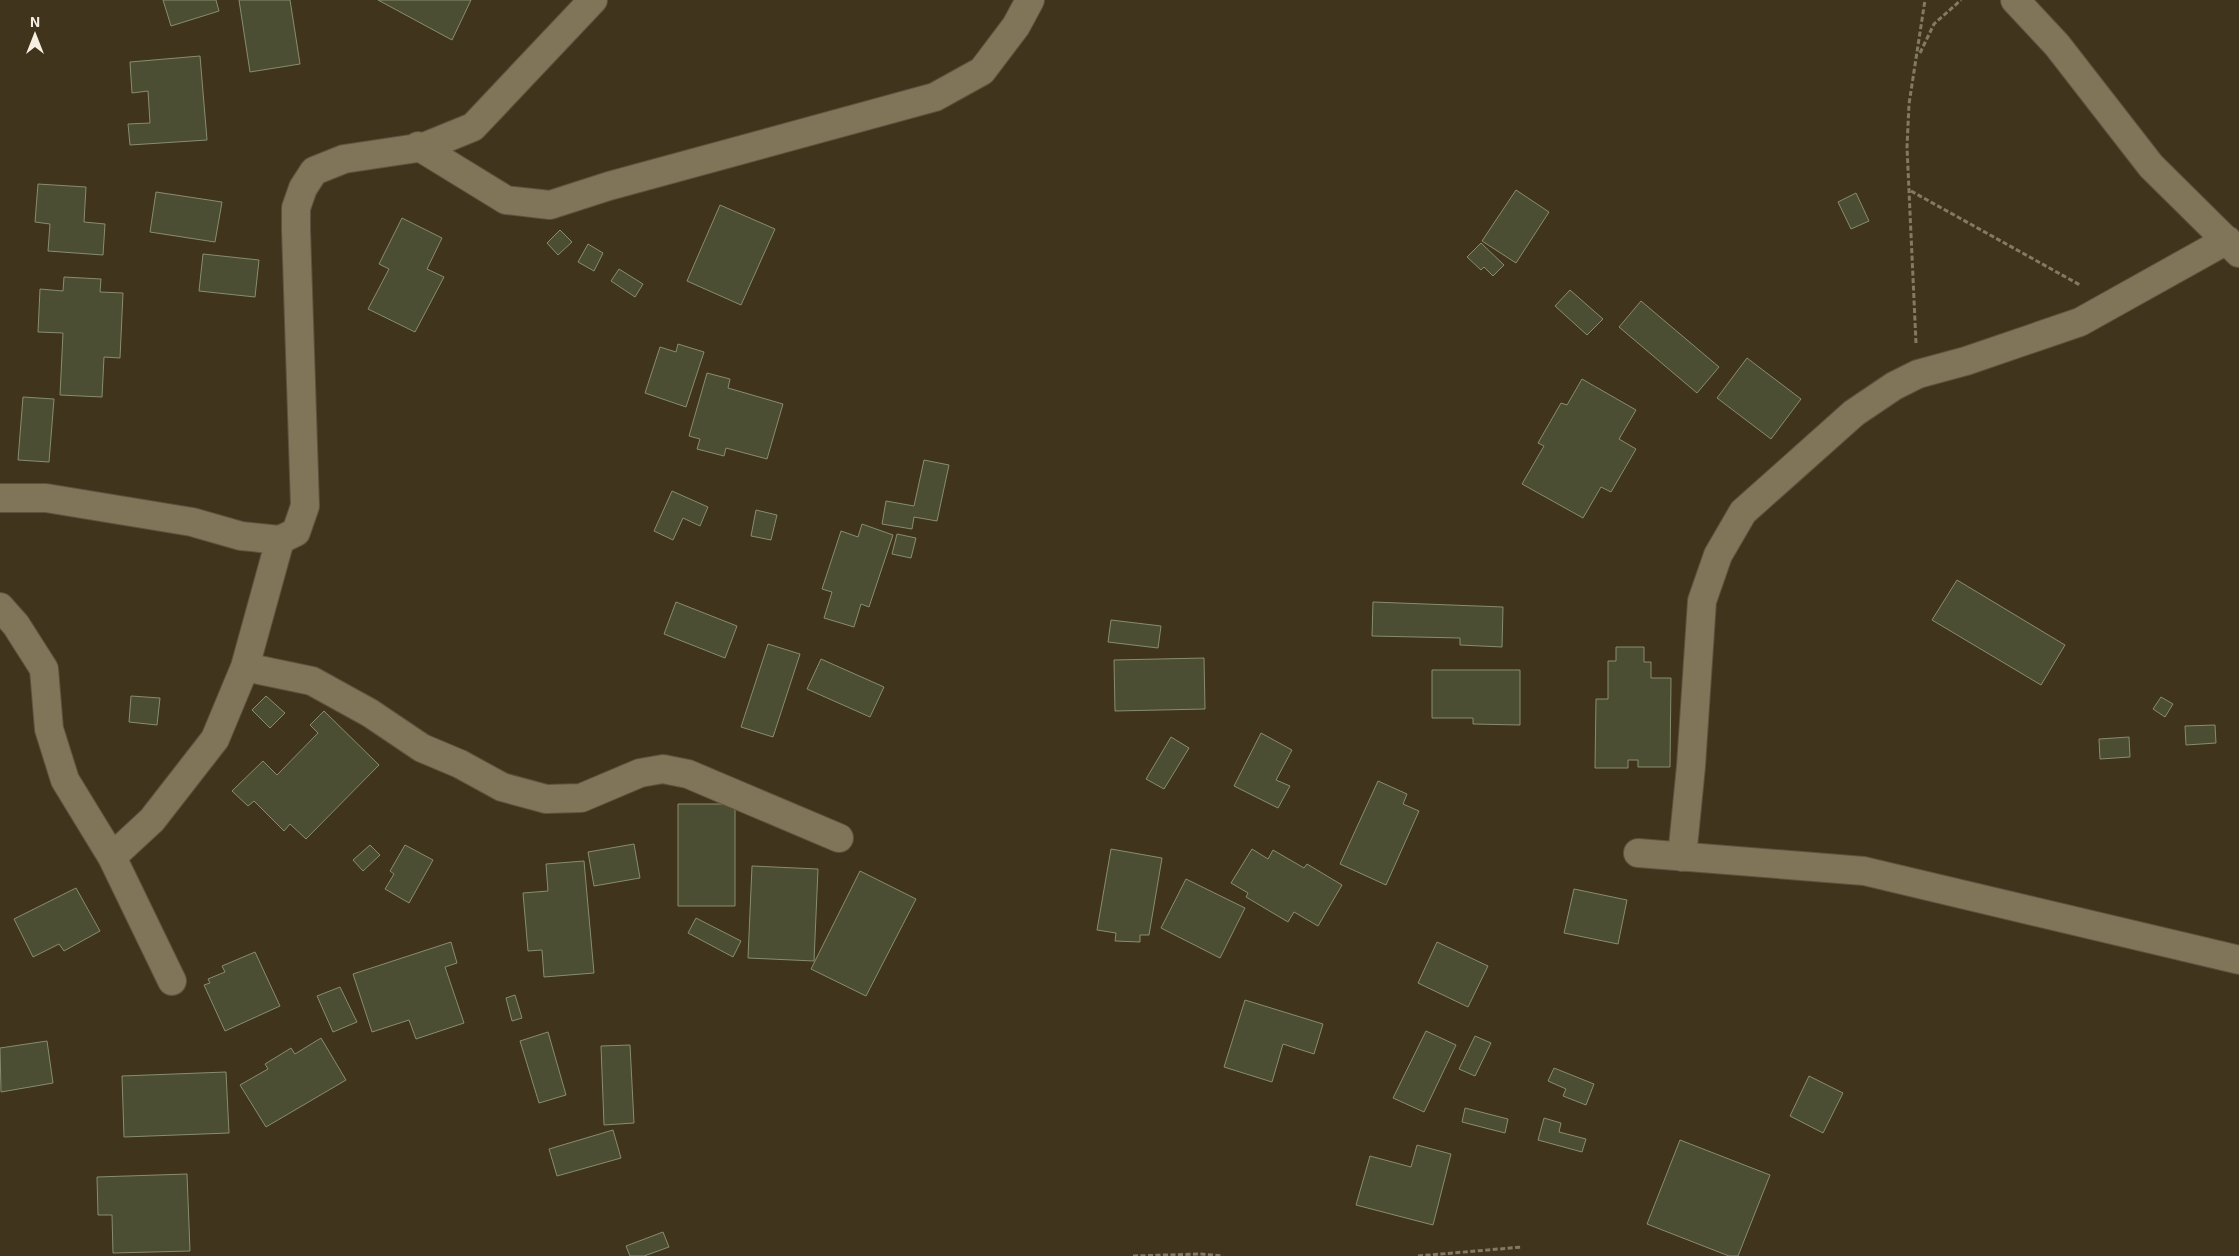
<svg xmlns="http://www.w3.org/2000/svg" width="2239" height="1256" viewBox="0 0 2239 1256" font-family="'Exo 2',sans-serif">
  <style>
    .building { fill: #4b4e33; stroke: #898c6f }
    .lines { fill: none; stroke-linecap: round; stroke-linejoin: round }
    .minor-casing { stroke: #5d533e; stroke-width: 30 }
    .path { stroke: #837a65; stroke-width: 3; stroke-dasharray: 5 2.5; stroke-linecap: butt }
    .minor { stroke: #807459; stroke-width: 28 }
  </style>
  <rect width="100%" height="100%" fill="#40351c"/>
  <path class="building" d="M163 0H216L219 11 171 26Z
    M239 0H290L300 64 250 72Z
    M378 0H471L452 40Z
    M200 56 207 140 130 145 128 124 150 123 148 91 132 93 130 62Z
    M38 184 86 187 84 222 105 224 103 255 48 251 50 224 35 222Z
    M1516 190 1549 212 1516 263 1482 241Z
    M156 192 222 202 215 242 150 232Z
    M1856 193 1869 221 1851 229 1838 202Z
    M720 205 775 229 741 305 687 281Z
    M402 218 442 238 427 269 444 277 415 332 368 309 389 269 379 264Z
    M560 230 572 242 558 255 547 243Z
    M1481 243 1504 265 1493 276 1484 267 1481 270 1467 257Z
    M588 244 603 253 594 271 578 262Z
    M203 254 259 260 255 297 199 291Z
    M619 269 643 284 635 297 611 281Z
    M64 277 101 279 100 292 123 293 120 358 104 357 102 397 60 395 63 333 38 332 40 289 63 291Z
    M1570 290 1603 319 1587 335 1555 306Z
    M1641 301 1719 367 1697 393 1619 327Z
    M678 344 704 352 686 407 645 393 660 347 676 352Z
    M1747 358 1801 399 1771 439 1717 398Z
    M707 373 730 379 728 388 783 404 767 459 726 448 724 456 697 449 700 439 689 436Z
    M1582 379 1636 410 1619 439 1636 449 1611 492 1601 487 1583 518 1522 484 1544 446 1538 443 1561 403 1567 405Z
    M23 397 54 399 49 462 18 460Z
    M924 460 949 465 937 521 914 517 912 529 882 524 886 501 914 506Z
    M672 491 708 507 700 526 683 518 673 540 654 531Z
    M756 510 777 515 771 540 751 536Z
    M862 524 893 535 869 607 861 604 854 627 824 618 832 592 822 589 841 531 858 537Z
    M897 534 916 538 911 558 892 554Z
    M1957 580 2065 645 2041 685 1932 620Z
    M676 602 737 626 725 658 664 634Z
    M1373 602 1503 607 1502 647 1460 645V638L1372 636Z
    M1111 620 1161 626 1158 648 1108 642Z
    M768 644 800 654 773 737 741 727Z
    M1616 647H1644V662H1651V678H1671L1670 767H1638V760H1628V768H1595L1596 699H1608V661H1616Z
    M1204 658 1205 709 1115 711 1114 660Z
    M821 659 884 687 870 717 807 689Z
    M1432 670H1520V725L1473 724V718H1432Z
    M131 696 160 698 157 725 129 722Z
    M266 696 285 713 270 728 252 710Z
    M2161 697 2173 704 2165 717 2153 709Z
    M324 711 379 765 306 839 290 824 284 831 254 801 248 806 232 791 263 761 277 775 318 733 310 725Z
    M2215 725 2216 743 2186 745 2185 726Z
    M1261 733 1292 750 1276 780 1290 786 1278 808 1234 786Z
    M1171 737 1189 748 1164 789 1146 779Z
    M2129 737 2130 757 2100 759 2099 739Z
    M1378 781 1407 794 1403 804 1419 811 1386 885 1340 864Z
    M678 804H735V906H678Z
    M634 844 640 878 594 886 588 852Z
    M370 845 380 855 363 871 353 860Z
    M405 845 433 860 409 903 385 889 394 874 390 871Z
    M1111 849 1162 858 1149 935H1140V942L1115 941 1116 933 1097 930Z
    M1252 849 1268 859 1273 850 1304 868 1307 864 1342 885 1318 926 1294 912 1288 922 1246 897 1248 893 1231 883Z
    M584 861 594 973 544 977 542 950 528 951 523 893 548 891 546 864Z
    M752 866 818 869 814 961 748 958Z
    M860 871 916 899 866 996 811 969Z
    M1186 879 1245 908 1220 958 1161 928Z
    M76 888 100 931 64 951 59 944 33 957 14 919Z
    M1574 889 1627 900 1618 944 1564 933Z
    M696 918 741 941 733 957 688 933Z
    M451 942 457 963 445 967 464 1023 416 1039 409 1020 372 1032 353 974Z
    M1437 942 1488 966 1468 1007 1418 983Z
    M255 952 280 1006 225 1031 204 985 210 983 208 979 225 972 222 966Z
    M340 987 357 1022 333 1032 317 996Z
    M515 995 522 1018 512 1021 506 998Z
    M1245 1000 1323 1024 1314 1054 1283 1044 1272 1082 1224 1067Z
    M1426 1031 1456 1045 1424 1112 1393 1098Z
    M548 1032 566 1095 539 1103 520 1041Z
    M1475 1036 1491 1043 1475 1076 1459 1069Z
    M321 1038 346 1080 266 1127 240 1085 268 1069 265 1064 291 1048 295 1054Z
    M47 1041 53 1083 1 1092 0 1048Z
    M630 1045 634 1123 604 1125 601 1046Z
    M1554 1068 1594 1084 1586 1105 1563 1096 1566 1089 1548 1081Z
    M226 1072 229 1133 124 1137 122 1076Z
    M1809 1076 1843 1093 1823 1133 1790 1116Z
    M1465 1108 1508 1119 1505 1133 1462 1122Z
    M1544 1118 1561 1123 1559 1132 1586 1139 1582 1152 1538 1140Z
    M613 1130 621 1158 557 1176 549 1149Z
    M1680 1140 1770 1175 1738 1256H1729L1647 1224Z
    M1417 1145 1451 1154 1433 1225 1356 1205 1370 1156 1411 1167Z
    M187 1174 190 1251 113 1253 112 1215H98L97 1177Z
    M663 1232 669 1247 644 1256H630L626 1246Z"/>
  <g class="lines">
    <defs>
      <path id="minor" d="M2015 0 2057 45 2151 166 2239 253
        M418 146 506 200 550 205 609 186 935 97 982 71 1016 26 1030 0
        M0 498H46L192 522 241 536 280 540 296 532 305 506 296 229V208L303 188 314 171 344 159 424 147 473 127 593 0
        M0 607 16 625 44 669 49 729 65 780 112 857 172 981
        M245 667 312 681 370 713 422 748 460 764 502 787 546 799 581 798 640 773 663 769 688 774 839 838
        M1638 853 1864 871 2239 960
        M112 857 152 820 215 739 245 667 280 540
        M1682 857 1691 766 1702 601 1718 555 1743 512 1854 413 1894 386 1918 374 1966 361 2080 322 2227 240"/>
    </defs>
    <use href="#minor" class="minor-casing"/>
    <path class="path" d="M1920 53 1934 24 1961 0
      M1911 191 2080 285
      M1916 343 1907 147 1909 104 1925 0
      M1133 1256 1201 1254 1223 1256
      M1418 1256 1522 1247"/>
    <use href="#minor" class="minor"/>
  </g>
  <g transform="translate(35 35)" stroke="#40351c" stroke-width="4" paint-order="stroke">
  <path d="M0-4L9 19L0 12L-9 19Z" fill="#f7f0e2"/>
  <text y="-8" font-size="14" font-weight="bold" text-anchor="middle" fill="#f7f0e2">N</text>
  </g>
</svg>
